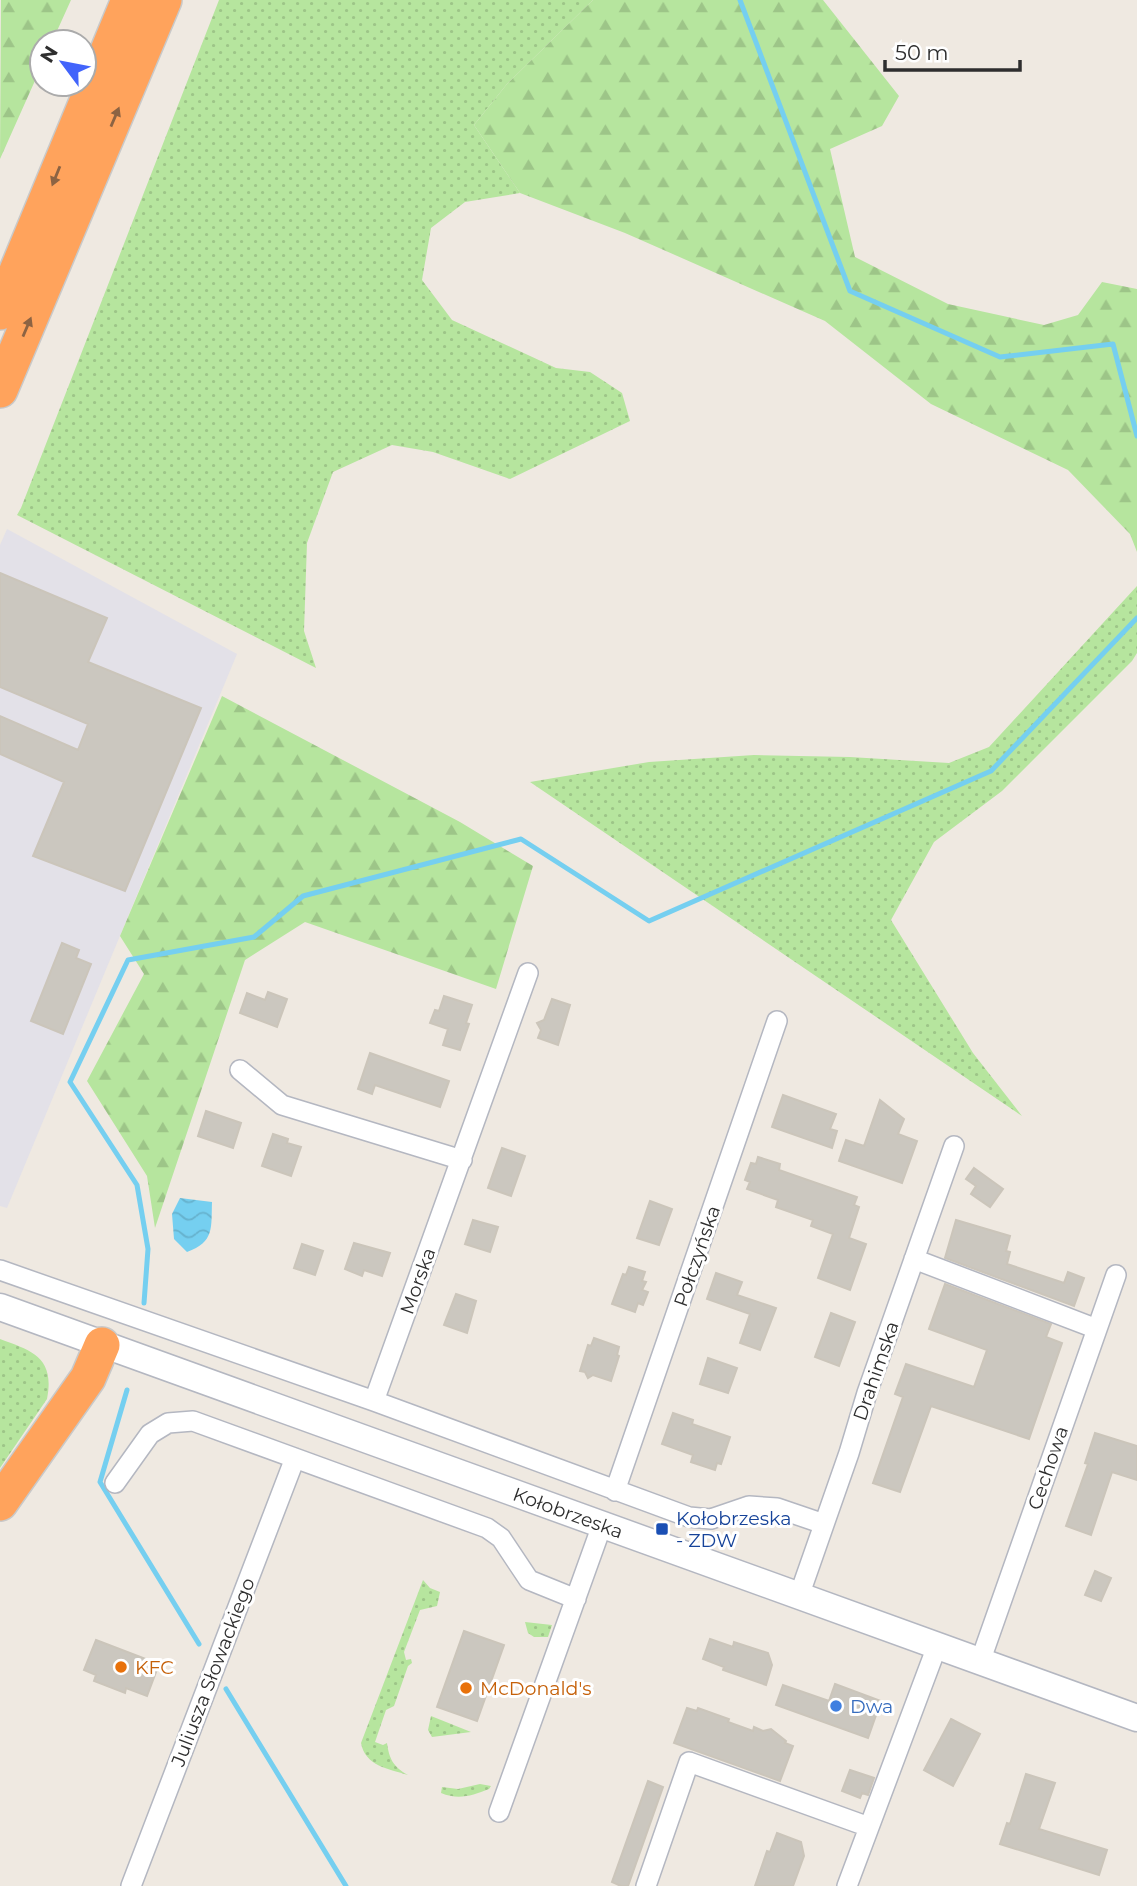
<svg xmlns="http://www.w3.org/2000/svg" width="1137" height="1886" viewBox="0 0 1137 1886" font-family="Montserrat,sans-serif">
  <style>
    .industrial { fill: #e3e1e8 }
    .grass { fill: url(#grass-dots) }
    .forest { fill: url(#forest-firs) }
    .water { fill: url(#water-waves) }
    .lines { fill: none; stroke-linecap: round; stroke-linejoin: round }
    .stream { stroke: #75cff0; stroke-width: 5 }
    .building { fill: #cbc7bf; stroke: #cbc5ba; stroke-width: 2 }
    .minor-casing { stroke: #b4b7c1; stroke-width: 22 }
    .secondary-casing { stroke: #b4b7c1; stroke-width: 29 }
    .motorway-casing { stroke: #c9c9c9; stroke-width: 38 }
    .minor { stroke: #fff; stroke-width: 19 }
    .secondary { stroke: #fff; stroke-width: 26 }
    .motorway { stroke: #ffa35c; stroke-width: 35 }
    .oneway { fill: #8c6343 }
    .transit-dot { fill: #1a4fb4; stroke: #fff; stroke-width: 2.5 }
    .food-dot { fill: #e8710a; stroke: #fff; stroke-width: 2.5 }
    .shop-dot { fill: #3f7fe0; stroke: #fff; stroke-width: 2.5 }
    .labels { text-anchor: middle; dominant-baseline: central; stroke-width: 6; stroke-linejoin: round; paint-order: stroke }
    .street-label { font-size: 19px; fill: #2e2e2e; stroke: #fff }
    .transit-label { font-size: 19px; fill: #164399; stroke: #fff; text-anchor: start }
    .food-label { font-size: 19px; fill: #c56008; stroke: #fff; text-anchor: start }
    .shop-label { font-size: 19px; fill: #366cbe; stroke: #fff; text-anchor: start }
  </style>
  <defs>
    <pattern id="grass-dots" width="8" height="8" patternUnits="userSpaceOnUse" patternTransform="scale(1.75)"><rect width="8" height="8" fill="#b6e59e"/><path d="M2 2h.1M6 6h.1" fill="none" stroke="#9dc588" stroke-width="1.8" stroke-linecap="round"/></pattern>
    <pattern id="forest-firs" width="22" height="20" patternUnits="userSpaceOnUse" patternTransform="scale(1.75)"><rect width="22" height="20" fill="#b6e59e"/><path d="M5 1l3.5 6h-7zM16 11l3.5 6h-7z" fill="#9dc588"/></pattern>
    <pattern id="water-waves" width="16" height="10" patternUnits="userSpaceOnUse" patternTransform="scale(1.75)"><rect width="16" height="10" fill="#75cff0"/><path d="M0 5q4-4 8 0t8 0" fill="none" stroke="#66b2ce"/></pattern>
  </defs>
  <rect width="100%" height="100%" fill="#efe9e1"/>
  <path class="industrial" d="M7 529 237 654 7 1208 0 1206V545Z"/>
  <path class="grass" d="M219 0H593L507 84 474 125 520 193 465 202 431 228 422 280 452 320 556 368 590 372 622 393 630 421 510 479 433 452 392 445 333 472 307 543 304 631 316 668 17 515 21 508Z
    M1137 586V653L1132 661 1002 791 934 842 891 920 973 1053 1022 1116 530 782 649 762 754 755 850 757 949 763 989 747Z
    M0 1339C33 1351 55 1358 47 1399L0 1468Z
    M423 1580 430 1588 440 1592 437 1606 420 1610 404 1652 406 1660 411 1659 412 1663 408 1666 394 1706 386 1710 375 1742 383 1745 387 1743C389 1758 393 1767 408 1775 389 1769 365 1766 361 1743Z
    M525 1622 552 1625 548 1637H534L528 1633Z
    M431 1716 471 1732 432 1737 428 1730Z
    M480 1784 491 1786 489 1789C472 1796 458 1800 441 1793L442 1787 458 1789Z"/>
  <path class="forest" d="M1 0H71L52 42H42V65L0 159Z
    M593 0H823L899 96 882 126 830 149 855 257 948 304 1044 325 1078 315 1102 282 1137 289V552L1130 534 1068 470 931 404 825 321 625 233 520 193 474 125 507 84Z
    M222 696 460 822 533 866 496 989 305 922 245 960 155 1228 147 1176 87 1081 144 974 120 936Z"/>
  <path class="water" d="M180 1198 212 1202C211 1227 215 1242 187 1252L174 1239 172 1214Z"/>
  <g class="lines">
    <path class="stream" d="M740 0 850 291 1000 357 1113 344 1137 436
      M144 1303 148 1249 137 1185 70 1082 128 960 254 937 303 896 521 839 649 921 991 771 1137 618
      M127 1390 100 1482 199 1644
      M226 1689 346 1886"/>
  </g>
  <path class="building" d="M0 573 107 618 88 662 201 708 125 891 33 856 64 782 0 754V716L78 750 88 724 0 687Z
    M62 943 79 950 76 958 91 964 63 1034 31 1021Z
    M268 992 287 999 277 1027 240 1013 247 993 265 1000Z
    M444 996 472 1005 466 1023 469 1024 460 1050 443 1045 448 1029 430 1023 435 1010 439 1011Z
    M552 999 570 1005 558 1045 538 1038 541 1030 537 1023 544 1020Z
    M370 1053 449 1081 440 1107 375 1085 372 1094 358 1089Z
    M783 1095 836 1114 830 1129 837 1131 832 1148 772 1127Z
    M880 1100 904 1119 898 1134 917 1141 902 1183 839 1161 846 1140 864 1146Z
    M206 1111 241 1123 233 1148 198 1136Z
    M273 1134 288 1139 287 1143 301 1147 291 1176 262 1166Z
    M502 1148 525 1156 511 1196 488 1188Z
    M758 1157 780 1164 779 1170 857 1197 854 1205 859 1207 849 1238 866 1244 850 1290 818 1278 833 1234 811 1226 813 1220 776 1207 778 1200 747 1189 750 1182 745 1180 751 1163 756 1164Z
    M974 1168 1003 1189 990 1207 971 1194 976 1186 966 1179Z
    M650 1201 672 1209 659 1245 637 1238Z
    M473 1220 498 1227 490 1252 465 1244Z
    M956 1220 1010 1236 1006 1251 1010 1252 1007 1264 1064 1283 1068 1272 1084 1278 1074 1306 945 1258Z
    M354 1243 390 1253 382 1276 364 1270 362 1276 345 1269Z
    M302 1244 323 1251 315 1275 294 1268Z
    M629 1267 645 1272 642 1281 646 1282 642 1290 648 1292 643 1305 638 1303 635 1312 612 1304 623 1274 626 1275Z
    M716 1273 742 1282 737 1295 776 1308 760 1350 740 1343 750 1314 707 1299Z
    M945 1284 1051 1324 1046 1337 1062 1343 1029 1439 931 1406 900 1492 873 1483 903 1397 895 1394 906 1364 974 1387 987 1350 929 1329Z
    M456 1294 476 1301 467 1333 444 1325Z
    M831 1313 855 1322 839 1366 815 1357Z
    M594 1338 619 1347 617 1355 619 1356 611 1381 593 1375 588 1378 585 1372 580 1371 588 1345 591 1346Z
    M708 1358 737 1368 728 1393 700 1384Z
    M673 1413 693 1420 692 1424 730 1437 721 1464 717 1463 715 1470 691 1462 693 1455 662 1444Z
    M1095 1433 1137 1446V1480L1112 1472 1091 1535 1066 1526 1088 1464 1085 1463Z
    M1095 1571 1111 1578 1101 1601 1085 1595Z
    M464 1631 504 1645 477 1721 437 1707Z
    M710 1639 733 1647 734 1642 768 1653 772 1665 766 1685 723 1670 724 1667 703 1659Z
    M96 1640 159 1664 147 1696 126 1688 125 1693 94 1681 96 1675 84 1670Z
    M835 1684 881 1701 868 1738 776 1705 783 1685 829 1701Z
    M687 1708 697 1711 698 1708 729 1719 728 1722 753 1731 754 1727 763 1731 771 1729 786 1741 785 1743 793 1746 780 1781 674 1743Z
    M951 1719 980 1734 953 1786 924 1770Z
    M850 1770 874 1778 868 1795 862 1793 860 1798 842 1791Z
    M1026 1774 1055 1783 1039 1829 1107 1850 1099 1875 1000 1844 1007 1823 1010 1824Z
    M648 1781 663 1787 628 1886H621L612 1882Z
    M777 1833 801 1842 804 1856 793 1886H755L767 1851 770 1852Z"/>
  <g class="lines">
    <defs>
      <path id="minor" d="M240 1070 282 1105 462 1160
        M914 1259 1097 1329
        M0 1270 374 1401 689 1517 711 1519 749 1506 777 1508 824 1524
        M374 1401 528 973
        M115 1483 150 1434 168 1423 193 1421 487 1528 501 1538 529 1580 576 1599
        M615 1491 777 1021
        M799 1596 849 1453 867 1393 954 1146
        M980 1662 1116 1275
        M499 1812 602 1525
        M131 1886 295 1458
        M646 1886 689 1762 869 1827
        M847 1886 937 1646"/>
      <path id="secondary" d="M0 1307 1137 1718"/>
      <path id="motorway" d="M0 312 129 0
        M0 390 164 0
        M0 1503 88 1378 102 1345"/>
    </defs>
    <use href="#minor" class="minor-casing"/>
    <use href="#secondary" class="secondary-casing"/>
    <use href="#motorway" class="motorway-casing"/>
    <use href="#minor" class="minor"/>
    <use href="#secondary" class="secondary"/>
    <use href="#motorway" class="motorway"/>
  </g>
  <defs><path id="oneway-solid" d="M-6-.8H1V-3.2L6.5 0L1 3.2V.8H-6Z" transform="scale(1.75)"/></defs>
  <g class="oneway">
    <use href="#oneway-solid" transform="translate(115 117) rotate(-67)"/>
    <use href="#oneway-solid" transform="translate(56 176) rotate(112)"/>
    <use href="#oneway-solid" transform="translate(27 327) rotate(-67)"/>
  </g>
  <rect class="transit-dot" x="655" y="1522" width="14" height="14" rx="3.5"/>
  <g class="food-dot">
    <circle cx="121" cy="1667" r="7"/>
    <circle cx="466" cy="1688" r="7"/>
  </g>
  <circle class="shop-dot" cx="836" cy="1706" r="7"/>
  <g class="labels">
    <g class="street-label">
      <text transform="translate(697 1256) rotate(-71)">Połczyńska</text>
      <text transform="translate(418 1281) rotate(-70)">Morska</text>
      <text transform="translate(876 1371) rotate(-71)">Drahimska</text>
      <text transform="translate(1048 1468) rotate(-71)">Cechowa</text>
      <text transform="translate(568 1513) rotate(20)">Kołobrzeska</text>
      <text transform="translate(213 1672) rotate(-69)">Juliusza Słowackiego</text>
    </g>
    <g class="transit-label">
      <text x="676" y="1518">Kołobrzeska<tspan x="676" dy="22">- ZDW</tspan></text>
    </g>
    <g class="food-label">
      <text x="135" y="1667">KFC</text>
      <text x="480" y="1688">McDonald's</text>
    </g>
    <g class="shop-label">
      <text x="850" y="1706">Dwa</text>
    </g>
  </g>
  <g transform="translate(63 63) rotate(302)"><circle r="33" fill="#ffffff" stroke="#ababab" stroke-width="2"/>
  <path d="M0-5L12 26L0 18L-12 26Z" fill="#4264fb"/>
  <text y="-10" font-size="19" font-weight="bold" text-anchor="middle" fill="#2e2e2e">N</text>
  </g>
  <path d="M885 60v10h135v-10" fill="none" stroke="#2e2e2e" stroke-width="3.5"/>
  <text x="895" y="60" font-size="21" fill="#2e2e2e" stroke="#ffffff" stroke-width="5" paint-order="stroke">50 m</text>
</svg>
